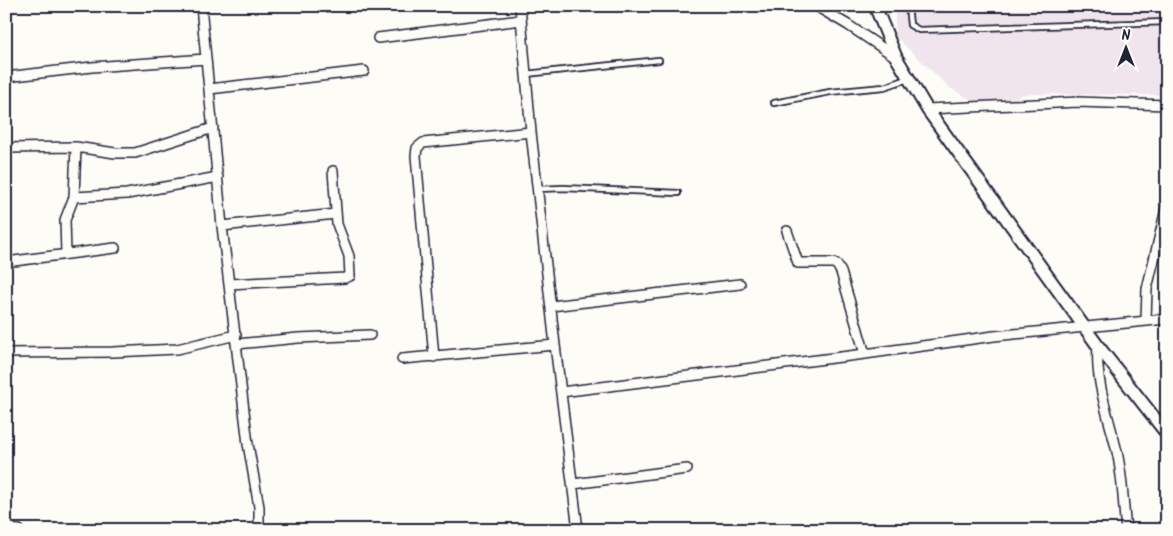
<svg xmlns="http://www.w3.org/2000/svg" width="1173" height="536" viewBox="0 0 1173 536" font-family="Kalam,sans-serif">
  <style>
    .built { fill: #f0e4ed }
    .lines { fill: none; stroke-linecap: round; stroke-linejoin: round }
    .lane-casing { stroke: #22223b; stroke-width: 8 }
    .street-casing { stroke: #22223b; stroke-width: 12 }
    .secondary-casing { stroke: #22223b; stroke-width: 15 }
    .lane { stroke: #fdfcf7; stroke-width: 4.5 }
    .street { stroke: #fdfcf7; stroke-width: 9 }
    .secondary { stroke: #fdfcf7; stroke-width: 11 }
  </style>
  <rect width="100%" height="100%" fill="#fdfcf7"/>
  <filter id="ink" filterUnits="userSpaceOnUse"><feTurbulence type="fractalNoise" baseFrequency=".02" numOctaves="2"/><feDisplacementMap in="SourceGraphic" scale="10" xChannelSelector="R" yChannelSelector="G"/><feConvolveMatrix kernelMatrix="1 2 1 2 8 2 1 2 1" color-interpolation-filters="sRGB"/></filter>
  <g filter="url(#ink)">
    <path class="built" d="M895 6H1167V95L1022 94 1011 104 981 105 950 88 895 36Z"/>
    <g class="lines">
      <defs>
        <path id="lane" d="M908 6 910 25 919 30 1167 22
          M526 74 659 60
          M774 103 830 92 884 87 908 79
          M538 189 563 188 678 193"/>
        <path id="street" d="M201 6 222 226 248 444 259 507V530
          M520 6 531 132 555 345 578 530
          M816 6 848 25 896 57
          M378 38 521 20
          M6 77 92 67 206 59
          M209 89 364 71
          M927 109 1078 102 1167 105
          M6 148 76 147 115 153H135L213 128
          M74 197 127 194 218 177
          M222 226 336 214
          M787 231 798 263H833L837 265 841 272 865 354
          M66 254 65 220 74 197 76 147
          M6 262 115 248
          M229 284 345 278 350 276 349 256 337 224 333 171
          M551 306 740 284
          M1146 320 1147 289 1167 205
          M237 344 298 338 370 335
          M1098 346C1095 383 1109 417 1117 452 1123 478 1123 504 1126 530
          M6 353 113 352 177 349 236 335
          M434 357 416 156 417 148 423 143 531 132
          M402 359 555 345
          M561 392 865 354 994 336 1167 319
          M573 484 687 469
          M6 529 19 530"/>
        <path id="secondary" d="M875 6 896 57 927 109 1098 346 1167 434"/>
      </defs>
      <use href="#lane" class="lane-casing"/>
      <use href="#street" class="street-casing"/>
      <use href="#secondary" class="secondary-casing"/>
      <use href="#lane" class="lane"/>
      <use href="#street" class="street"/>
      <use href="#secondary" class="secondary"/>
    </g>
  </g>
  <rect width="1173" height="536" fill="none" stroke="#fdfcf7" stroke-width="25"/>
  <rect x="12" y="12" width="1148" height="511" fill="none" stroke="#22223b" stroke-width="2" filter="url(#ink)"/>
  <g transform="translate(1126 48)" stroke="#fdfcf7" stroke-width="4" paint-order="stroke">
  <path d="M0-4L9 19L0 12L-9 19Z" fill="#22223b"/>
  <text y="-8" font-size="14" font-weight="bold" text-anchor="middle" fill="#22223b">N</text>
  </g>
</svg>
